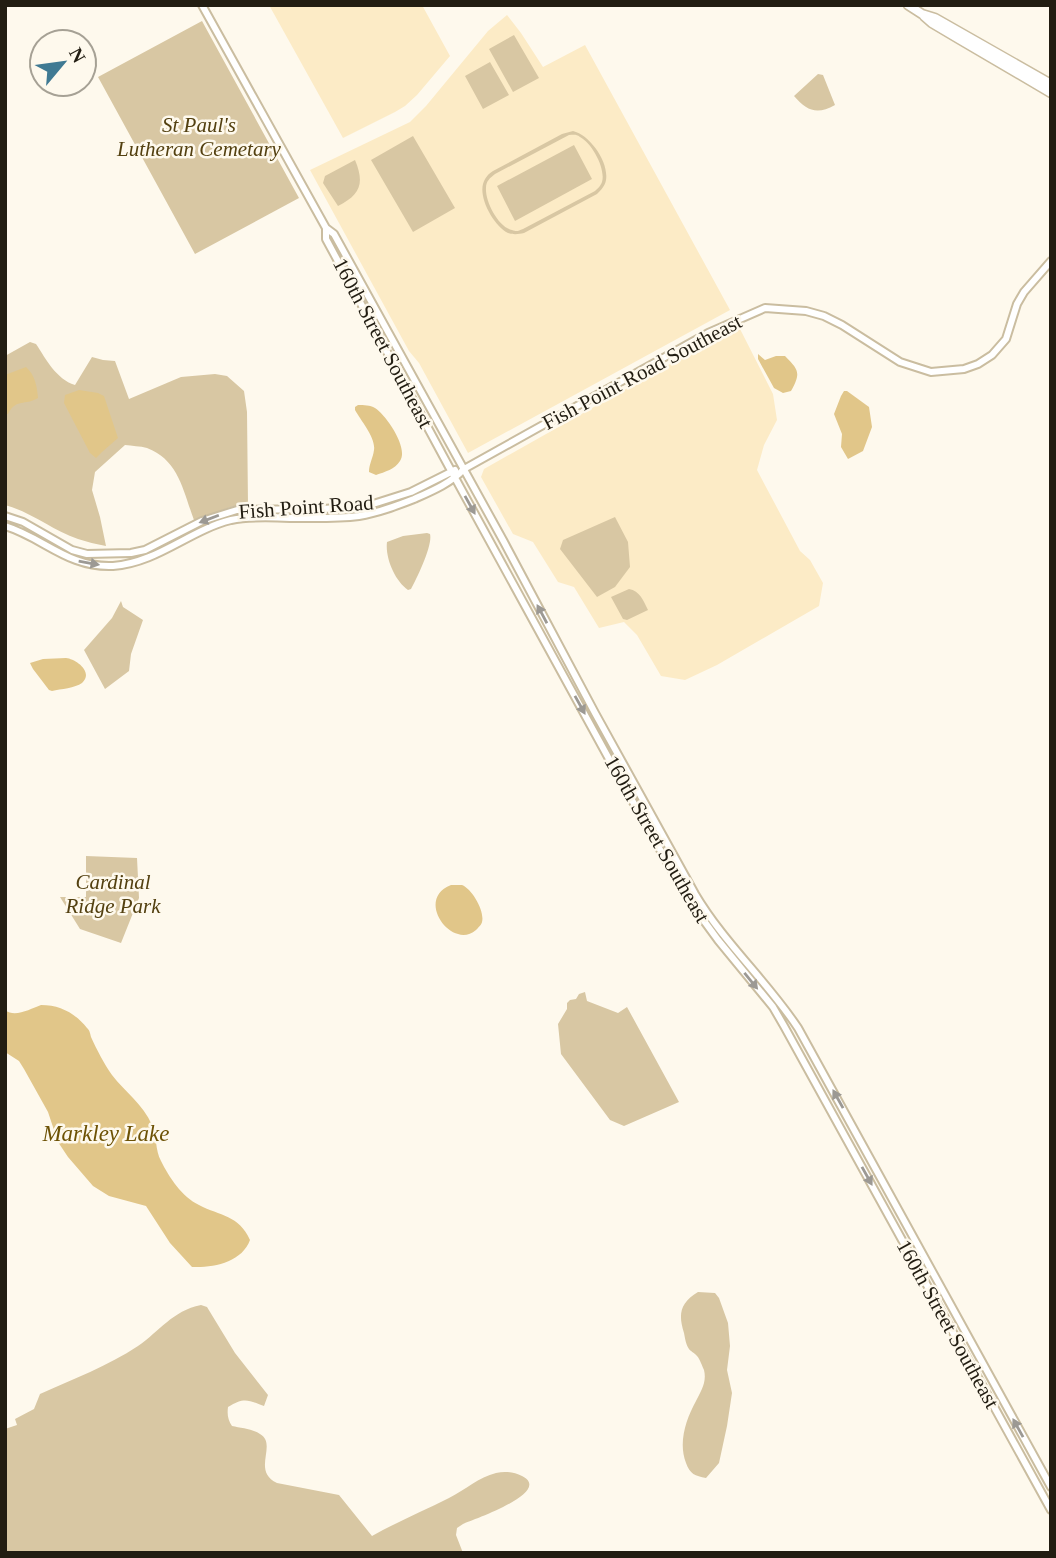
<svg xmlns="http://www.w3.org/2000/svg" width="1056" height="1558" viewBox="0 0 1056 1558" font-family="Georgia,serif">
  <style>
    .built { fill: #fcebc6 }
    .green { fill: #d8c7a3; fill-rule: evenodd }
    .water { fill: #e1c689 }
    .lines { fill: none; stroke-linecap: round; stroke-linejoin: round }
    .tertiary-casing { stroke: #cabda0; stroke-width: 10 }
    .primary-casing { stroke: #cabda0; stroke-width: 11 }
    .tertiary { stroke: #fff; stroke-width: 6 }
    .primary { stroke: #fff; stroke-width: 8 }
    .oneway { fill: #9c9994 }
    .labels { text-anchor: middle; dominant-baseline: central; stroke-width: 5; stroke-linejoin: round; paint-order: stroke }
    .park-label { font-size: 21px; font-style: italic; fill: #534010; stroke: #fef9ed }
    .street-label { font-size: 21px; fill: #221d12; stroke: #fef9ed }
    .water-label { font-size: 23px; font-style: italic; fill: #6d5205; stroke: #fef9ed }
  </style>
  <rect width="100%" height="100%" fill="#fef9ed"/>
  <path class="built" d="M269 5H422L450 56 417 95 405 106 395 112 343 138Z
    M507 15 521 33 543 67 585 45 730 310 468 453 419 363 409 351 310 170 410 122 426 106 488 31Z
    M740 329 773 394 777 420 764 445 757 470 800 551 810 560 823 583 819 606 717 665 685 680 661 676 637 635 624 622 599 628 574 587 558 582 533 542 513 534 481 477 484 469 709 342Z"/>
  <path class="green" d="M202 21 299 198 195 254 98 77Z
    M514 35 539 78 513 92 489 49Z
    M490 62 509 95 483 109 465 76Z
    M818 74 823 75 835 105C817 115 807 111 794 96Z
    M573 131C590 135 609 162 606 180 605 186 601 190 597 194L524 233C519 234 514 235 508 233 494 226 479 199 483 184 485 178 488 174 493 171L562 134ZM569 135C574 135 576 134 580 137 592 143 606 169 602 182 600 187 598 188 595 191L523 229C518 231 517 232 512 230 498 227 485 201 486 188 486 181 490 178 495 174Z
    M413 136 455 208 413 232 371 160Z
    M574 145 592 179 515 221 497 186Z
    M355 160C365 184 360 195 338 206L323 183 325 176Z
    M30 342 36 344C46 359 56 379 75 385L92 357 103 360 115 361 129 399 181 377 215 374 227 376 244 391 247 412 248 505 231 507 194 520C183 491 179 460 147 448 140 446 132 446 125 445L95 472 92 490 100 517 106 546C96 544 87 542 78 539 52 530 31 512 5 505V356Z
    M615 517 628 542 630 567 615 587 597 597 560 549 563 540Z
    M427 533 430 534C433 545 417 578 411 589L408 590C395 581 385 558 387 542L403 536Z
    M629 589C640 591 643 600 648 610L627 620 623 619 611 597Z
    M121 601 123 607 143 620 131 654 129 671 105 689 84 650 112 618Z
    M86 856 137 858 139 898 121 943 80 929 60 897H86Z
    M585 992 587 1001 618 1013 627 1007 679 1102 624 1126 610 1120 561 1054 558 1024 567 1009V1003L570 1000 576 999 579 994Z
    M698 1292 715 1293 719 1298 728 1323 730 1346 727 1370 732 1393 727 1426 719 1463 706 1478C695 1476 690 1474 686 1463 678 1443 686 1419 696 1401 701 1391 707 1382 704 1370 702 1366 700 1359 697 1356 695 1353 690 1351 689 1349 686 1345 685 1338 684 1333 678 1314 680 1303 698 1292Z
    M201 1305 207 1307 235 1353 268 1395 264 1406C248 1400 244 1397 228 1407 227 1415 228 1420 232 1426 241 1428 253 1429 260 1434 278 1444 251 1471 277 1483L339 1495 372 1536C397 1522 423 1511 449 1498 465 1490 479 1477 496 1473 505 1471 514 1472 522 1476 554 1492 472 1520 463 1524L457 1528 456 1535 463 1553H5V1429L17 1425 15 1419 34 1409 40 1394C73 1379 108 1366 138 1346 160 1331 172 1311 201 1305Z"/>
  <path class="water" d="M758 354 765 360 776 356H785C799 370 801 373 791 391L783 393 774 388 758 359Z
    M26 367C35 375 37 386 38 398 25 406 16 398 8 414H5V375Z
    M79 390 98 393 104 396 118 438 102 452 96 458 90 453 64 403 65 395Z
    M844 391H847L869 407 872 427 863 451 848 459 841 447 842 434 834 414 841 396Z
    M358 405C364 405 370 405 375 408 386 415 409 448 400 461 395 469 385 472 376 475L369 472C369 464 373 458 374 450 376 438 361 421 355 410V407Z
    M66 658C76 659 94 672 82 683 75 688 61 689 52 691L49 690 33 669 30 663 43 659Z
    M451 885C454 885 460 885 462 885 472 889 485 911 482 922 482 924 478 928 476 930 452 951 414 899 451 885Z
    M41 1005C60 1005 75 1013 87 1028 90 1031 90 1033 91 1037 97 1050 104 1064 112 1075 125 1092 143 1104 152 1125 157 1136 155 1150 161 1161 169 1177 182 1197 199 1205 220 1216 239 1215 250 1240 242 1262 214 1268 192 1267L170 1243 146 1206 109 1196 93 1186 68 1157 58 1142 48 1112 24 1069 19 1061 5 1052V1010C15 1018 30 1009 41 1005Z"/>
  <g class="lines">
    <defs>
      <path id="tertiary" d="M202 5 326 228 334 234 504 542 595 713 695 894C724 943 767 981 798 1028L1051 1487
        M326 228V239L448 465 620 779 688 899 718 940 773 1007 784 1026 1051 1510
        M5 516 23 522 72 550 87 554 131 553 145 550 202 521 237 510 324 509 370 505 411 492 455 470
        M5 526C44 538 68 568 113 566 157 563 190 530 231 520 250 516 271 517 290 518 312 518 336 519 359 516 378 513 396 506 414 499 432 491 451 483 464 469L708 333 765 308 806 311 824 316 842 325 900 362 931 372 964 369 978 364 992 355 1006 339 1017 304 1024 292 1051 261"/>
      <path id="primary" d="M908 5 922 14 935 18 1051 84
        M924 16 932 23 959 39 1051 93"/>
    </defs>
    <use href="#tertiary" class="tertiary-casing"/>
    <use href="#primary" class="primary-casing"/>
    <use href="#tertiary" class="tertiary"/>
    <use href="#primary" class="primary"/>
  </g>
  <defs><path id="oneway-solid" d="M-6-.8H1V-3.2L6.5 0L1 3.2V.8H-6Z" transform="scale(1.75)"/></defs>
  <g class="oneway">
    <use href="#oneway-solid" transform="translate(470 505) rotate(61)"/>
    <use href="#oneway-solid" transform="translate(209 519) rotate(159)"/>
    <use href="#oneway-solid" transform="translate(89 563) rotate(10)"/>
    <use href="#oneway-solid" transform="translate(542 614) rotate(-118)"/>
    <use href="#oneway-solid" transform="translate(580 705) rotate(61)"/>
    <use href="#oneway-solid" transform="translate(751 981) rotate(51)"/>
    <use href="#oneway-solid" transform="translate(838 1099) rotate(-119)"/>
    <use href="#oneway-solid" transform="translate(867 1176) rotate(61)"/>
    <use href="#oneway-solid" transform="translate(1018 1428) rotate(-119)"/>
  </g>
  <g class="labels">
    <g class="park-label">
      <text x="199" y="125">St Paul's<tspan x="199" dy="24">Lutheran Cemetary</tspan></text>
      <text x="113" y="882">Cardinal<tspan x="113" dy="24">Ridge Park</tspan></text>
    </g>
    <g class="street-label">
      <text transform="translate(383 343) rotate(62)">160th Street Southeast</text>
      <text transform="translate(642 372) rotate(-28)">Fish Point Road Southeast</text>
      <text transform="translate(306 507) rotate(-4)">Fish Point Road</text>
      <text transform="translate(657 839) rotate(60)">160th Street Southeast</text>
      <text transform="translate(948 1324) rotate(61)">160th Street Southeast</text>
    </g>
    <g class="water-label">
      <text x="106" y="1133">Markley Lake</text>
    </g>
  </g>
  <rect width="1056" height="1558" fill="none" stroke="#221d12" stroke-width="14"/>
  <g transform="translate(63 63) rotate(61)"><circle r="33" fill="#fef9ed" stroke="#a6a195" stroke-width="2"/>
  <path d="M0-5L12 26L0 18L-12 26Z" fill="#407a93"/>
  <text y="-10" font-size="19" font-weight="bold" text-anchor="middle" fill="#221d12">N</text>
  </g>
</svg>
